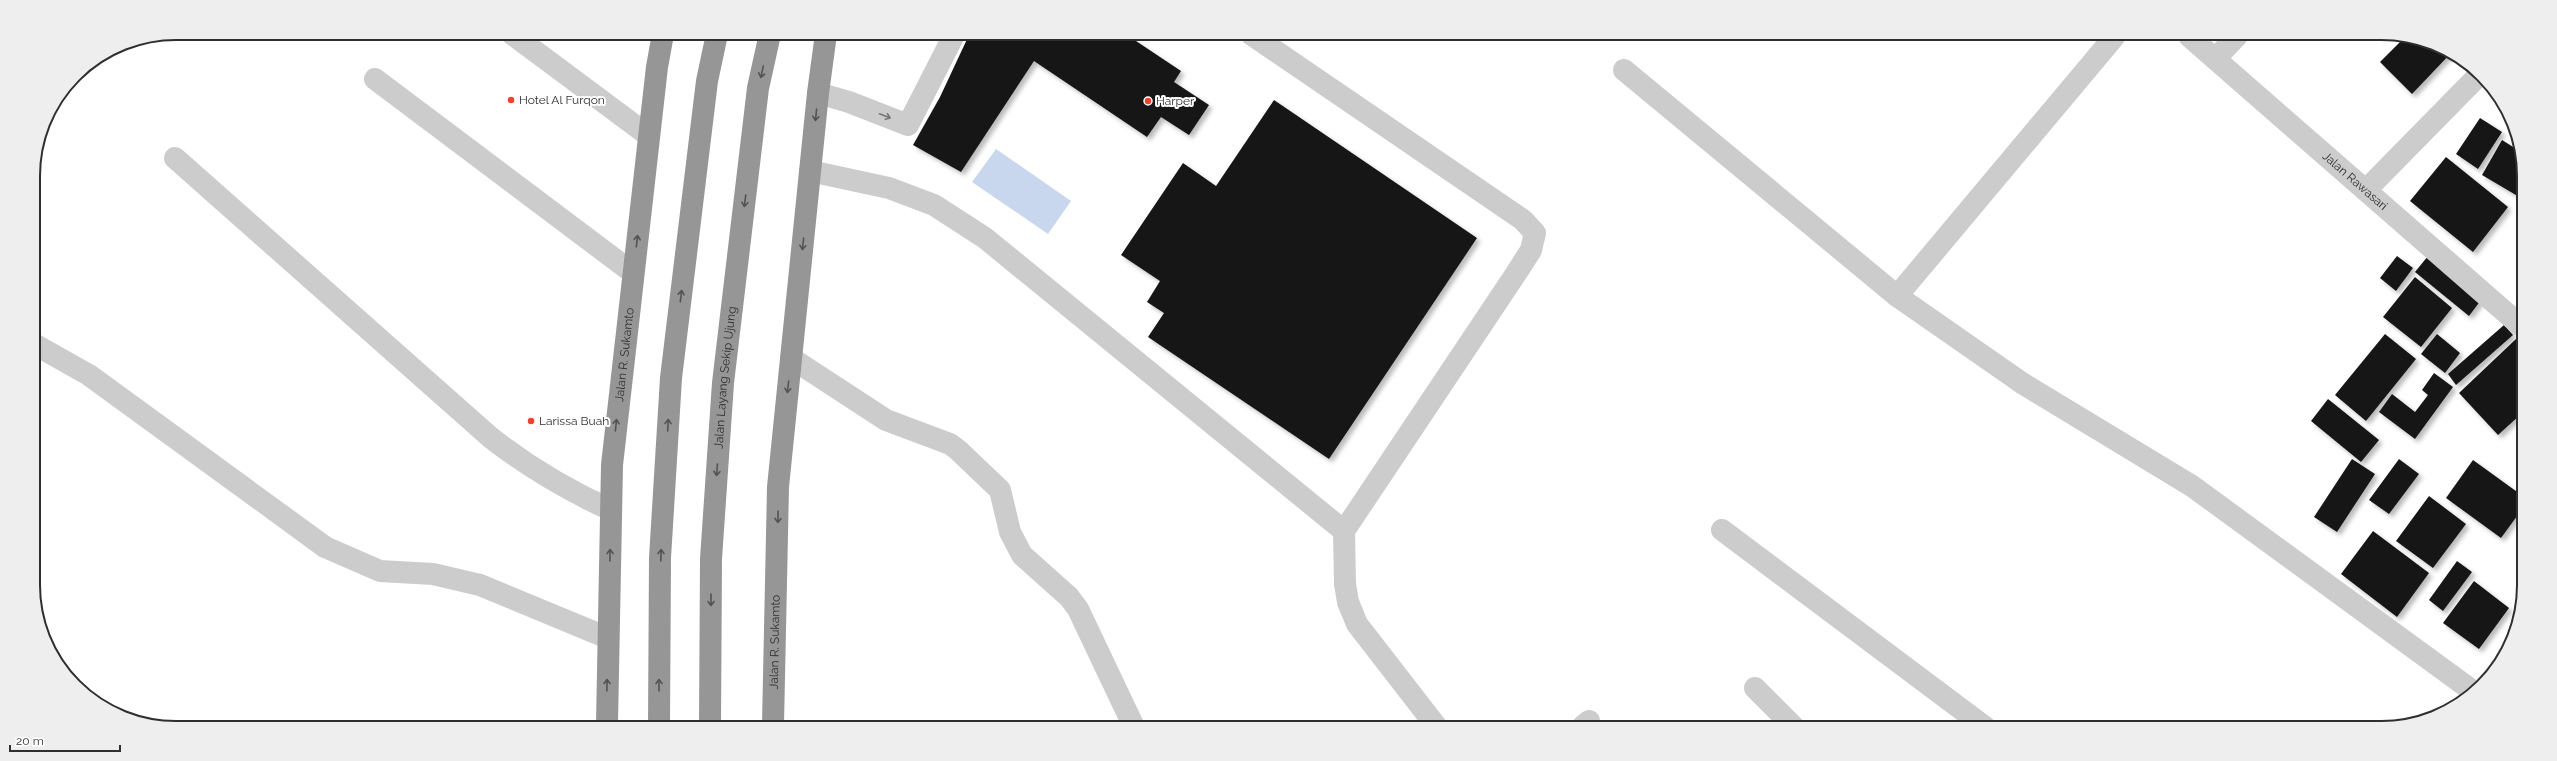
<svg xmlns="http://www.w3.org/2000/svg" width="2557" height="761" viewBox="0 0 2557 761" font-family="Raleway,sans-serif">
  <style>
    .water { fill: #c8d7ee }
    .building { fill: #161616; filter: url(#shadow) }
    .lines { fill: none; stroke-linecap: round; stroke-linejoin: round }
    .minor { stroke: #ccc; stroke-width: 22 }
    .highway { stroke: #969696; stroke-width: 22 }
    .oneway { stroke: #535353 }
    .oneway2 { stroke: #767676 }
    .poi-dot { fill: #ef4228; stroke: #fff; stroke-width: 1.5 }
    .labels { text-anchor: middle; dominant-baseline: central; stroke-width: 4; stroke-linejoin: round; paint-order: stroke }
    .poi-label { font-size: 12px; fill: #2f2f2f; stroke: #fff; text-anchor: start }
    .street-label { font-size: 12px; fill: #2f2f2f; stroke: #fff }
    .rim { fill: none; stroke: #2f2f2f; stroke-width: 2 }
  </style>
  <defs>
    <filter id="shadow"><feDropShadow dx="3.5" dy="3.5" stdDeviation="2" flood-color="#0004"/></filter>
  </defs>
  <rect width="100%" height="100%" fill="#fff"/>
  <path class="water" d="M996 149 1071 201 1048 234 972 182Z"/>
  <path class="building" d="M969 35H1127L1181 71 1174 82 1209 105 1189 135 1161 117 1147 137 1034 61 961 172 913 145 940 97Z
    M2404 38H2418L2452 52 2412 94 2380 62Z
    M1274 100 1477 238 1329 459 1148 337 1164 313 1147 302 1160 281 1121 255 1183 163 1216 186Z
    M2480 118 2502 132 2478 169 2456 154Z
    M2502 140 2521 152V198L2482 175Z
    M2446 157 2508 207 2473 252 2410 201Z
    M2397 256 2413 268 2396 291 2380 278Z
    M2428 256 2481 300 2469 316 2415 272Z
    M2415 277 2452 308 2421 347 2383 317Z
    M2504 325 2513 335 2456 385 2448 374Z
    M2385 334 2416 359 2366 421 2335 395Z
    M2437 334 2460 353 2445 373 2421 354Z
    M2516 339 2520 343V415L2498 435 2459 393Z
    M2434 373 2453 387 2415 439 2379 412 2392 394 2415 412 2428 395 2422 390Z
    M2328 399 2379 440 2361 462 2311 421Z
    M2352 459 2375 474 2337 532 2314 517Z
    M2399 459 2419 474 2389 514 2369 500Z
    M2473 460 2520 494V512L2501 538 2446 498Z
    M2429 496 2466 524 2433 568 2396 541Z
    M2373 531 2429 573 2397 617 2341 574Z
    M2457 561 2472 572 2443 611 2429 600Z
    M2474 581 2509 608 2479 649 2443 623Z"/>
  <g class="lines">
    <g class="minor">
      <path d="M512 34 649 136"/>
      <path d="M1252 35 1523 220 1535 233 1531 250 1517 272 1344 531 1345 584 1348 602 1357 624 1436 726"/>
      <path d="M2114 37 1897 296 2022 383 2192 486 2474 692"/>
      <path id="s1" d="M2190 37 2520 325"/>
      <path d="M2216 58 2236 37"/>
      <path d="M1624 70 1897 296"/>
      <path d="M375 79 633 273"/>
      <path d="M818 93 849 102 908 125 954 35"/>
      <path d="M175 158 490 437C528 467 567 490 611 510"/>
      <path d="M810 171 889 188 934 205 985 238 1344 531"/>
      <path d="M2366 190 2480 74"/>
      <path d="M34 344 89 375 325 547 380 571 433 574 480 585 608 638"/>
      <path d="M791 358 886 420 950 444 958 450 1000 490 1010 532 1022 555 1069 597 1078 609 1133 725"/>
      <path d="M1722 530 1985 727"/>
      <path d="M1755 688 1794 727"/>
      <path d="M1583 726 1589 721"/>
    </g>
    <g class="highway">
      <path id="s2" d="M607 724 612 465 657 67 663 34"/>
      <path d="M659 724 660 558 671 378 707 81 717 34"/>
      <path id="s3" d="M710 724 711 559 723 383 758 88 770 34"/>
      <path id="s4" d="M773 724 778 487 818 93 826 34"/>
    </g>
  </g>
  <defs><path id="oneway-shaft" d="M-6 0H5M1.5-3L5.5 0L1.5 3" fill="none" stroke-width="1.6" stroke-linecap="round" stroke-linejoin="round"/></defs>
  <g class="oneway">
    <use href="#oneway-shaft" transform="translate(762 72) rotate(102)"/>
    <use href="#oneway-shaft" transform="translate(816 115) rotate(96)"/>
    <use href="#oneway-shaft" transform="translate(745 201) rotate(97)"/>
    <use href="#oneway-shaft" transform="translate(637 241) rotate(-83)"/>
    <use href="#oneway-shaft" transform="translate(803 244) rotate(96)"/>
    <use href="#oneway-shaft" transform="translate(681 296) rotate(-83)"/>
    <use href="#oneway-shaft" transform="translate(788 387) rotate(96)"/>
    <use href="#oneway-shaft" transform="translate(616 425) rotate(-84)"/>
    <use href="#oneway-shaft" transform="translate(668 425) rotate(-87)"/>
    <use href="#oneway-shaft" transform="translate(717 470) rotate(94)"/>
    <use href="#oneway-shaft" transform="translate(778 517) rotate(91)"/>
    <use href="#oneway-shaft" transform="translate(610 555) rotate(-89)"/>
    <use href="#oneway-shaft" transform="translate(661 555) rotate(-88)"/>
    <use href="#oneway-shaft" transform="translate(711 600) rotate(90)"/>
    <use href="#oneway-shaft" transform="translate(607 685) rotate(-89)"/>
    <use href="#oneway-shaft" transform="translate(659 685) rotate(-90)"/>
  </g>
  <use class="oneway2" href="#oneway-shaft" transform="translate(885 116) rotate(21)"/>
  <g class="poi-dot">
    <circle cx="511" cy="100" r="4"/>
    <circle cx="1148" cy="101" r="4"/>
    <circle cx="531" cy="421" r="4"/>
  </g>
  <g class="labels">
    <g class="poi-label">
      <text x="519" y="100">Hotel Al Furqon</text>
      <text x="1156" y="101">Harper</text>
      <text x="539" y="421">Larissa Buah</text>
    </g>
    <g class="street-label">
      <text stroke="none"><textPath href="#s1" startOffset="219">Jalan Rawasari</textPath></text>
      <text stroke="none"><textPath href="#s2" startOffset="370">Jalan R. Sukamto</textPath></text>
      <text stroke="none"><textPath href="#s3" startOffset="347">Jalan Layang Sekip Ujung</textPath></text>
      <text stroke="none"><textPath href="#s4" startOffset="82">Jalan R. Sukamto</textPath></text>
    </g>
  </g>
  <path d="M0 0H2557V761H0ZM176 40H2381A136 136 0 0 1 2517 176V585A136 136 0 0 1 2381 721H176A136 136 0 0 1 40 585V176A136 136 0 0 1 176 40Z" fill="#eee" fill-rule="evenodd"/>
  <path class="rim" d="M176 40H2381A136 136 0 0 1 2517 176V585A136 136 0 0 1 2381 721H176A136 136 0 0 1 40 585V176A136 136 0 0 1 176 40Z"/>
  <path d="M10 745v6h110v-6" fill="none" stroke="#2f2f2f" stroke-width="2"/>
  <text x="16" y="745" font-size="12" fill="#2f2f2f" stroke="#ffffff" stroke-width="3" paint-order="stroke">20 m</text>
</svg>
